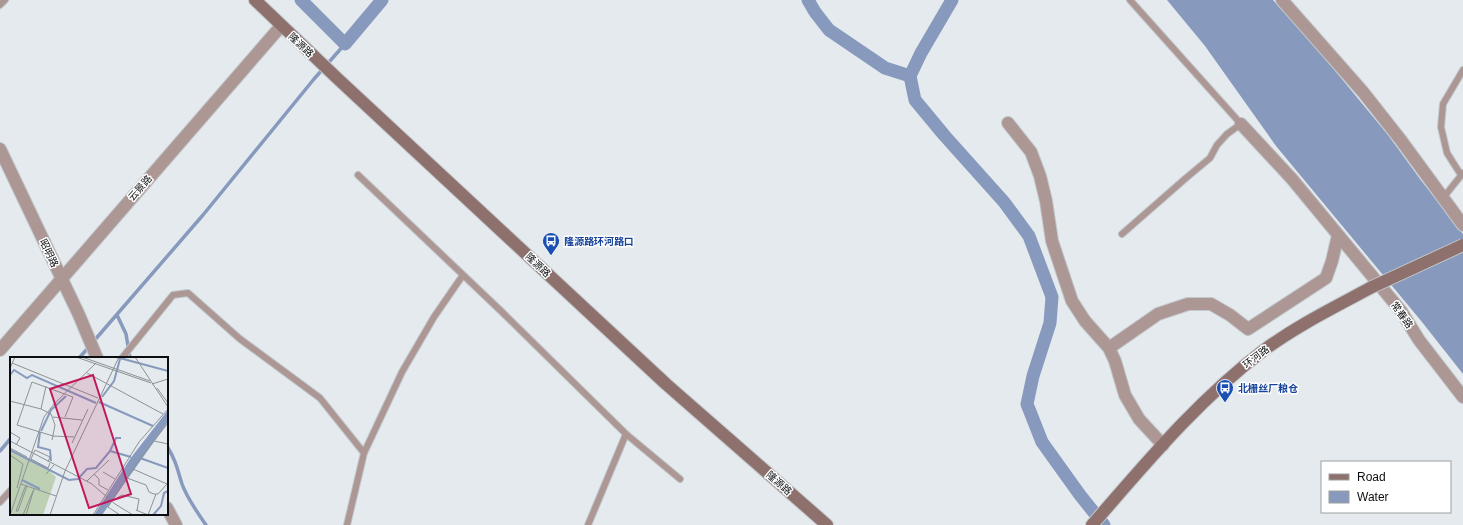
<svg xmlns="http://www.w3.org/2000/svg" width="1463" height="525" viewBox="0 0 1463 525" font-family="Helvetica,'Noto Sans SC',sans-serif">
  <style>
    .water { fill: #879abe }
    .lines { fill: none; stroke-linecap: round; stroke-linejoin: round }
    .stream { stroke: #879abe; stroke-width: 3.5 }
    .canal { stroke: #879abe; stroke-width: 13 }
    .lane-casing { stroke: #c1c7ca; stroke-width: 8 }
    .street-casing { stroke: #c1c7ca; stroke-width: 14 }
    .secondary-casing { stroke: #c1c7ca; stroke-width: 14 }
    .lane { stroke: #ac9795; stroke-width: 6 }
    .street { stroke: #ac9795; stroke-width: 12 }
    .secondary { stroke: #8e706d; stroke-width: 12 }
    .secondary-bridge-casing { stroke: #c1c7ca; stroke-width: 14; stroke-linecap: butt }
    .secondary-bridge { stroke: #8e706d; stroke-width: 12 }
    .labels { text-anchor: middle; dominant-baseline: central; stroke-width: 3; stroke-linejoin: round; paint-order: stroke }
    .street-label { font-size: 10px; fill: #0b0d0f; stroke: #fff }
    .transit-label { font-size: 10px; font-weight: bold; fill: #164399; stroke: #fff; text-anchor: start }
    .inset-river { fill: none; stroke: #879abe; stroke-width: 2 }
    .inset-road { fill: none; stroke: #8d9295; stroke-width: 1 }
    .view { fill: #c2185b; fill-opacity: 0.15; stroke: #c2185b; stroke-width: 2 }
    .inset-edge { fill: none; stroke: #0b0d0f; stroke-width: 2 }
  </style>
  <rect width="100%" height="100%" fill="#e4eaee"/>
  <path class="water" d="M1167 0H1273L1318 50 1388 135 1420 179 1463 234V374L1422 322 1276 146 1205 46Z"/>
  <g class="lines">
    <path class="stream" d="M117 315 126 334 130 358
      M93 342 203 215 314 79 345 44
      M79 358 89 347
      M167 446C176 461 177 468 182 484 187 498 197 512 206 525
      M0 451 11 438"/>
    <path class="canal" d="M301 0 345 44 382 0
      M808 0 815 12 829 30 885 68 910 76
      M952 0 921 53 910 76 915 100 944 135 1004 202 1029 236 1052 297 1050 323 1033 376 1027 404 1042 442 1080 495 1104 525"/>
    <defs>
      <path id="lane" d="M0 5 5 0
        M358 175 501 311 626 434 680 479
        M1461 175 1447 153 1441 127 1443 104 1463 70
        M1443 198 1463 173
        M1122 234 1186 178 1210 158 1217 145 1227 134 1241 124 1130 0
        M122 358 173 295 188 293 240 339 320 398 364 453
        M0 502 11 490
        M347 525 364 453 402 372 434 317 463 275
        M588 525 626 434"/>
      <path id="street" d="M1282 0 1363 92 1400 139 1463 225
        M1008 123 1031 152 1040 176 1046 201 1052 241 1072 301 1085 321 1109 348 1115 361 1125 395 1139 419 1163 445
        M1241 124 1292 179 1401 311 1419 340 1463 397
        M0 149 79 315 97 358
        M1109 348 1158 314 1188 304H1211L1230 315 1248 329 1326 278 1332 261 1338 235
        M0 350 281 26
        M167 508 176 525"/>
      <path id="secondary" d="M255 0 338 79 666 384 827 525
        M1092 525C1146 463 1198 400 1264 350 1298 325 1335 307 1372 287"/>
    </defs>
    <use href="#lane" class="lane-casing"/>
    <use href="#street" class="street-casing"/>
    <use href="#secondary" class="secondary-casing"/>
    <use href="#lane" class="lane"/>
    <use href="#street" class="street"/>
    <use href="#secondary" class="secondary"/>
    <defs>
      <path id="secondary-bridge" d="M1372 287 1463 245"/>
    </defs>
    <use href="#secondary-bridge" class="secondary-bridge-casing"/>
    <use href="#secondary-bridge" class="secondary-bridge"/>
  </g>
  <defs>
    <symbol id="bus-pin" viewBox="-11 -11 22 30"><path d="M0 17L-7.5 6A9.5 9.5 0 1 1 7.5 6Z" fill="#1a4fb4" stroke="#fff"/><path d="M-5-6H5V4H4V6H2V4H-2V6H-4V4H-5ZM-3.5-4V0h7V-4ZM-3.5 1.2v1.5H-2V1.2ZM2 1.2v1.5H3.5V1.2Z" fill="#fff"/></symbol>
  </defs>
  <g fill-rule="evenodd">
    <use href="#bus-pin" x="541" y="231" width="20" height="27"/>
    <use href="#bus-pin" x="1215" y="378" width="20" height="27"/>
  </g>
  <g class="labels">
    <g class="street-label">
      <text transform="translate(301 45) rotate(43)">隆源路</text>
      <text transform="translate(140 188) rotate(-49)">云景路</text>
      <text transform="translate(49 253) rotate(65)">昭明路</text>
      <text transform="translate(538 265) rotate(43)">隆源路</text>
      <text transform="translate(1402 315) rotate(55)">常春路</text>
      <text transform="translate(1256 357) rotate(-37)">环河路</text>
      <text transform="translate(779 483) rotate(41)">隆源路</text>
    </g>
    <g class="transit-label">
      <text x="564" y="241">隆源路环河路口</text>
      <text x="1238" y="388">北栅丝厂粮仓</text>
    </g>
  </g>
  <g transform="translate(10 357)">
    <rect width="158" height="158" fill="#e4eaee"/>
    <path d="M0 92 39 114 46 120 33 158H0Z" fill="#bed0b3"/>
    <path d="M158 53V65L92 158H84L120 102Z" fill="#879abe"/>
    <path class="inset-river" d="M106 0 158 14M0 18 4 13 17 21 22 18 86 46M92 40 104 24 110 2M89 45 143 69M31 74 41 53 56 39M30 75 28 90 40 93 41 104M0 93 59 123 68 122 77 112 86 111 100 94 121 100M100 94 106 81H111M130 101 158 111M12 123 30 132M143 158 151 149 154 136 158 134"/>
    <path class="inset-road" d="M66 0 141 26M72 0 140 24M125 0 158 50M2 6 88 41M0 11 5 0M77 16 153 57M142 27 158 22M147 31 158 46M0 44 31 52 41 57 45 68 42 83M31 52 36 29M43 60 72 63M55 60 63 40 22 25 7 68 43 79 64 80M0 75 10 81 6 88M0 84 82 127 105 147 123 158M144 84 158 87M62 86 78 52M0 91 17 100M0 98 13 107 7 131M38 105 40 100 25 93 21 102 38 111 40 106M123 112 157 127M55 114 109 0M93 115 105 122M36 117 44 108M84 117 89 122V128L98 133M117 121 136 128 139 135 144 137H148L157 127M77 124 99 103M11 127 46 139M17 129 8 154H6L15 130ZM107 141 112 138 129 142 127 154M126 153 138 158M0 158 34 60 44 47 86 6M13 158 23 134M16 158 24 132M40 158 55 114M83 158 129 85 158 52M110 158 98 150 129 103 158 66M138 158 146 137"/>
    <path class="view" d="M83 18 121 137 79 151 40 32Z"/>
    <rect width="158" height="158" class="inset-edge"/>
  </g>
  <rect x="1321" y="461" width="130" height="52" fill="#ffffff" stroke="#9d9e9f"/>
  <rect x="1329" y="474" width="20" height="6" fill="#8e706d" stroke="#9d9e9f"/>
  <text x="1357" y="481" font-size="12" fill="#0b0d0f">Road</text>
  <rect x="1329" y="491" width="20" height="12" fill="#879abe" stroke="#9d9e9f"/>
  <text x="1357" y="501" font-size="12" fill="#0b0d0f">Water</text>
</svg>
